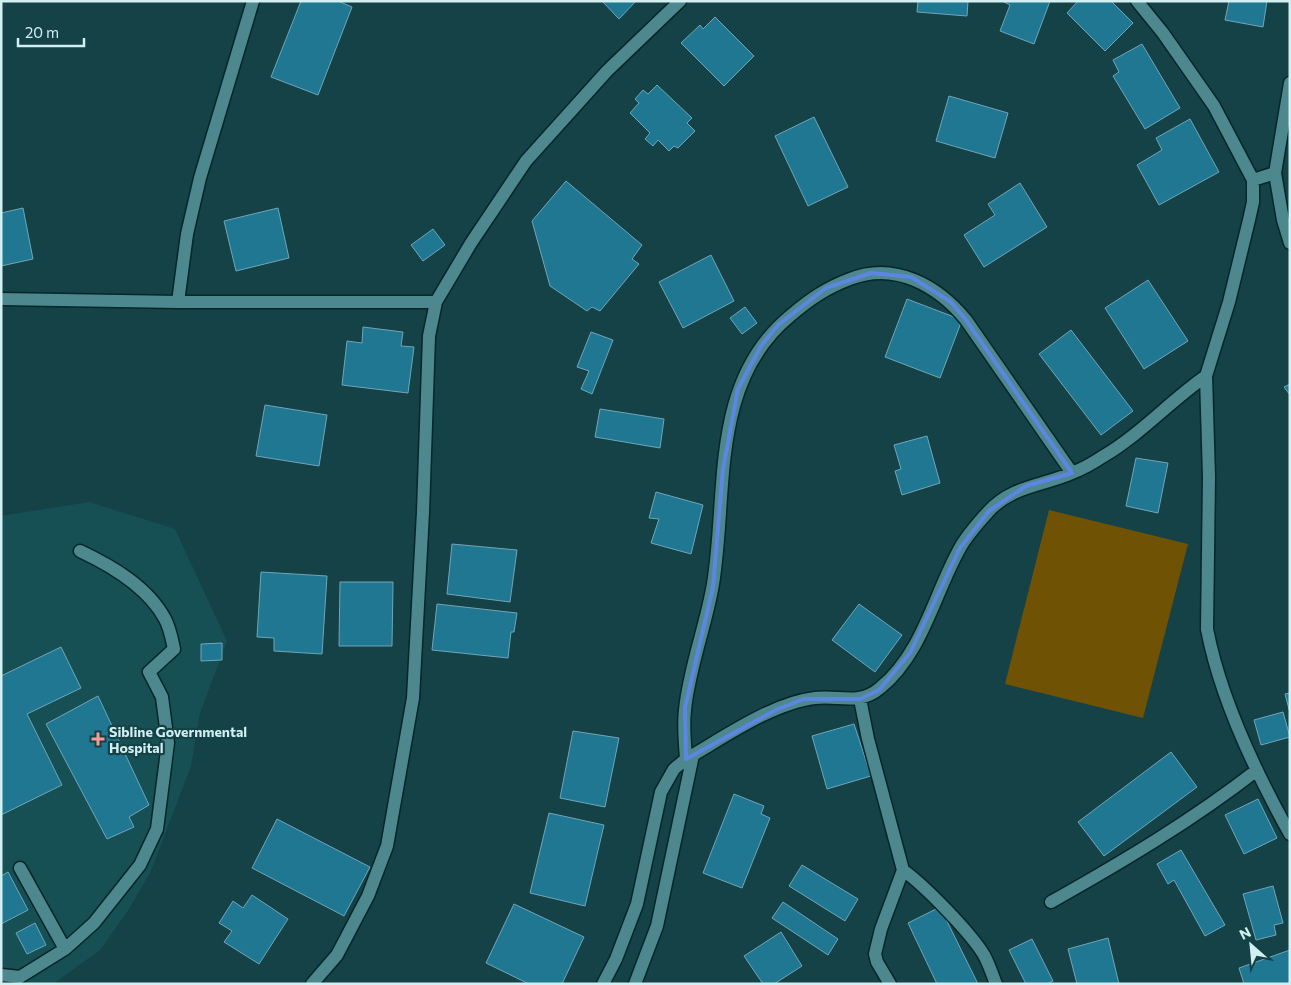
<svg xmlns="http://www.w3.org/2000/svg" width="1291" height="985" viewBox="0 0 1291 985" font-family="Commissioner,sans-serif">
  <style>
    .built { fill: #165055 }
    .green { fill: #705205 }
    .building { fill: #207792; stroke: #71a5b9 }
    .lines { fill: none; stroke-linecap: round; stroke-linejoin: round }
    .minor-casing { stroke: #06272a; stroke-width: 15 }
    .tertiary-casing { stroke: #06272a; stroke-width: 15 }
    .minor { stroke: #4d888e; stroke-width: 12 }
    .tertiary { stroke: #4d888e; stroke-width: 12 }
    .marked { fill: none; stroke: #5c86e1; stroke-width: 4; stroke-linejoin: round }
    .poi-dot { fill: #f59c96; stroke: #144246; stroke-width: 2 }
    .labels { text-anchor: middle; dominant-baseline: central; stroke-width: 4.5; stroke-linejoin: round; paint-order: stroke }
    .poi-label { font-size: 14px; font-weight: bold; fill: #d2eff2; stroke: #144246; text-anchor: start }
  </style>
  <rect width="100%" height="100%" fill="#144246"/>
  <path class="built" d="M89 502 175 529 227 641 200 713 191 766 150 873 129 909 100 950 53 984H1V516Z"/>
  <path class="green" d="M1049 510 1188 544 1143 718 1005 684Z"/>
  <path class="building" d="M301 1H338L352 7 318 95 271 77Z
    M602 1H636L619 19Z
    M918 1H968L967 16 917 12Z
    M1050 1 1034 44 1000 31 1010 5 1002 1Z
    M1078 1H1111L1133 23 1105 51 1067 13Z
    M1229 1H1267L1263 27 1225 20Z
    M715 17 754 56 724 86 681 43 700 25 703 29Z
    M1142 44 1180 108 1145 129 1113 76 1119 72 1113 60Z
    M657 85 692 118 687 123 695 131 678 148 674 146 669 151 658 140 653 146 645 139 650 133 630 113 639 103 635 99 643 90 648 94Z
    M949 96 1008 113 995 158 936 141Z
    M814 117 848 187 808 206 775 136Z
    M1190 119 1219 172 1159 205 1137 165 1162 150 1156 138Z
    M566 181 642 245 632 259 639 264 600 311 592 307 587 311 550 286 532 221Z
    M1020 183 1047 227 984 267 964 235 995 215 988 204Z
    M23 208 33 259 1 266V213Z
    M278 208 289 258 236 271 224 221Z
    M433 229 445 245 423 261 411 245Z
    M711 255 734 301 683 328 659 282Z
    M1148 280 1188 341 1144 369 1105 308Z
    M907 299 962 320 940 378 885 357Z
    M745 307 757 323 742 334 730 318Z
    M363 327 403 332 401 346 414 347 408 393 342 385 347 341 362 343Z
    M1071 330 1133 411 1101 435 1039 354Z
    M591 332 613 340 592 394 581 389 589 371 577 367Z
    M1290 384V395L1284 387Z
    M265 405 327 415 319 466 256 456Z
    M600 409 664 419 660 448 595 437Z
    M927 436 940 483 902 495 895 471 901 469 894 445Z
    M1136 458 1168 463 1158 513 1126 506Z
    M656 492 703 505 691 554 651 543 659 519 649 518Z
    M452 544 517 550 510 602 447 594Z
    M261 572 327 576 322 654 274 651V638L257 637Z
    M340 582H393L392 646H339Z
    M437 604 517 613 514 632H511L508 658 432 650Z
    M859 604 902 635 875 672 832 640Z
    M222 643V660L201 661V644Z
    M61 647 81 688 27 714 62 785 1 815V676Z
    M1290 693V713L1285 694Z
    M98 696 149 805 129 817 134 827 107 839 46 724Z
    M1283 712 1290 737 1261 745 1254 720Z
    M854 724 871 776 827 789 812 736Z
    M573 731 619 738 605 807 560 798Z
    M1171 752 1197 787 1104 856 1078 822Z
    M734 794 764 806 761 814 770 818 742 888 703 873Z
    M1258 799 1277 838 1244 854 1225 815Z
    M549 813 604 825 585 906 530 893Z
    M277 819 370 867 344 916 252 868Z
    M1181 850 1225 925 1205 936 1174 880 1168 884 1157 864Z
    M802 865 858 899 845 921 789 886Z
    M8 872 28 910 1 924V876Z
    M1273 886 1283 923 1274 925 1276 935 1256 940 1243 894Z
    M252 895 288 919 259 964 224 942 232 931 219 923 233 901 243 908Z
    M783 902 838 939 828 955 772 918Z
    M514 904 584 937 562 984H529L486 963Z
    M940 907 978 984H937L908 923Z
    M35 923 46 945 27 954 16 933Z
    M781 932 802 966 774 984H763L744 956Z
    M1108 938 1119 984H1077L1068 949Z
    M1032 939 1053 981 1047 984H1026L1009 950Z
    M1290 950V984H1244L1239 968Z"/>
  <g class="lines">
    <defs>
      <path id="minor" d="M1137 1 1163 33 1214 106 1253 180V202L1249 220 1229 302 1206 376 1209 477 1207 629C1220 697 1256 773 1290 834
        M1253 180 1275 173
        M1 299 178 302H436
        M178 302 187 234 200 178 253 1
        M860 699 868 739 903 870 881 929 875 954 877 962 890 984
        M686 759C685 743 683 726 685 710 689 668 706 626 713 584 728 492 709 383 790 316 810 299 826 288 850 279 895 261 938 286 966 320L1072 473
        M903 870C925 886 970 932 984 955 989 964 992 974 996 984
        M1051 902C1122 862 1193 820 1257 770
        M65 949 94 923 140 865 157 829 168 743 162 697 149 672 174 649C172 640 170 628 165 619 148 587 112 566 80 551
        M1 975 20 977 65 949 20 868
        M312 984 337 955 368 896 387 846 413 698 423 512 429 336 436 302 471 243 526 161 607 71 680 1
        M603 984 616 959 637 904 661 792 674 769 686 759C723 738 772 703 815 698 839 695 859 706 880 688 923 653 934 594 960 548 967 535 978 523 988 512 1011 486 1042 486 1072 473 1082 469 1093 463 1102 457 1140 435 1170 401 1206 376
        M635 984 657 926 693 755"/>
      <path id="tertiary" d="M1290 83 1275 173 1283 220 1290 243"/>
    </defs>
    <use href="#minor" class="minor-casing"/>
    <use href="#tertiary" class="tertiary-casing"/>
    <use href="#minor" class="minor"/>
    <use href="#tertiary" class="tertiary"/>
  </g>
  <path class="marked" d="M871 273 911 277 951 302 966 320 1072 473 1026 486 989 511 960 548 910 653 879 690 860 699H804L778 709 686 759 685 708 713 587 723 469 738 389 761 346 778 325 826 288Z"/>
  <path class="poi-dot" d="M95.5 731.5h5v5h5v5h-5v5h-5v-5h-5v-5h5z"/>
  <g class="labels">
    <g class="poi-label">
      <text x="109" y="731">Sibline Governmental<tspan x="109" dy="16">Hospital</tspan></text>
    </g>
  </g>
  <rect width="1291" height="985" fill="none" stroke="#d2eff2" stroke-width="5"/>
  <g transform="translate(1251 945) rotate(333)" stroke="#144246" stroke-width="4" paint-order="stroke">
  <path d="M0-4L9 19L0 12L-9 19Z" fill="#d2eff2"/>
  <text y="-8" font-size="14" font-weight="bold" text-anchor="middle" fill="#d2eff2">N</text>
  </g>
  <path d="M18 38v8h66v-8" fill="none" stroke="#d2eff2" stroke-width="2.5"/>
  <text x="25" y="38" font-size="15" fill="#d2eff2" stroke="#144246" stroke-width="4" paint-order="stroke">20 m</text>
</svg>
